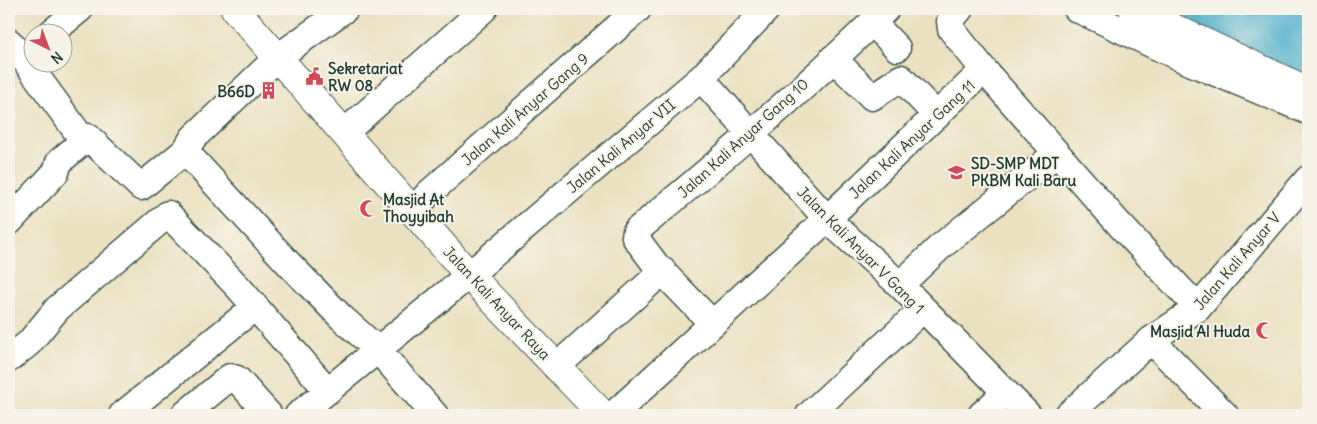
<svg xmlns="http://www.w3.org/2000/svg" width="1317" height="424" viewBox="0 0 1317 424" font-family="Delius,sans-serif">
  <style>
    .water { fill: #4cadcb; stroke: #367580 }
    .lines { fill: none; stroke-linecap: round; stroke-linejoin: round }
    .street-casing { stroke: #3e5649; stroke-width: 29 }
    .secondary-casing { stroke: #3e5649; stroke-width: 30 }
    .street { stroke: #fff; stroke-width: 26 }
    .secondary { stroke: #fff; stroke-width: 28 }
    .labels { text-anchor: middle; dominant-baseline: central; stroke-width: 4; stroke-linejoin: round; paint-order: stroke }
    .poi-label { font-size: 15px; font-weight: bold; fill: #1f3d34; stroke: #f7f3e8; text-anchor: start }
    .street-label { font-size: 15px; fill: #1f3d34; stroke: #f7f3e8 }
  </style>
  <rect width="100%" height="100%" fill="#f7f3e8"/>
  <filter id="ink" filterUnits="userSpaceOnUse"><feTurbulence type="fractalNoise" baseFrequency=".02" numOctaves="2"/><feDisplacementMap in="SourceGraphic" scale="10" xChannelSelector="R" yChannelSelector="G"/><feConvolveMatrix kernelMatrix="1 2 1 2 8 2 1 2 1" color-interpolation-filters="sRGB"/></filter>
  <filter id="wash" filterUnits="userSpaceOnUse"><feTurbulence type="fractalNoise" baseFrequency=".0096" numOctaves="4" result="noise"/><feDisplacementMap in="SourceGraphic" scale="20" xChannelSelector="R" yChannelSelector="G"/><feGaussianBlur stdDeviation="1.12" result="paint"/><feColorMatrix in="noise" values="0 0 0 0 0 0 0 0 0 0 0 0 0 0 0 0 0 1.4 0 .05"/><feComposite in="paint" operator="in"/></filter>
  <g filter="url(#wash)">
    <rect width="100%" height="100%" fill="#ebe1c1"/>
    <path class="water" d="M1151 9H1308V82Z"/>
  </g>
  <g filter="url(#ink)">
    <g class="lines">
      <defs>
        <path id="street" d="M1077 9 1185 60 1308 111
          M872 22 897 48
          M52 32 80 9
          M9 42 24 59 83 140
          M833 58 872 97 901 78 937 116
          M984 70 1119 224 1198 308
          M701 78 827 219 900 285 1028 415
          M344 133 484 9
          M185 151 289 264 341 317 378 350 435 415
          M413 211 428 194 488 141 638 9
          M9 222 56 172 59 162 88 137 141 187 185 151 193 138 278 57 345 9
          M900 285 940 247 1057 153
          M712 323 656 265 635 237 636 231C722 160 807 87 886 9
          M1151 340 1225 415
          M9 359 29 343 57 309 168 214 239 288 328 391
          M556 367 663 271
          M122 415 255 307
          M184 415 230 377 237 379 269 415
          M298 415 469 275 701 78 767 9
          M613 415 827 219 984 70 951 29 950 21 960 9
          M809 415 922 310
          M981 415 1005 393
          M1068 415 1151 340 1198 308 1308 179"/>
        <path id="secondary" d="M235 9 469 275 603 415
          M1133 9 1308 91"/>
      </defs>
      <use href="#street" class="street-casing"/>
      <use href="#secondary" class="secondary-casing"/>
      <use href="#street" class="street"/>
      <use href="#secondary" class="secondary"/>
    </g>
  </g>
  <defs>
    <symbol id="civic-bare" viewBox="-9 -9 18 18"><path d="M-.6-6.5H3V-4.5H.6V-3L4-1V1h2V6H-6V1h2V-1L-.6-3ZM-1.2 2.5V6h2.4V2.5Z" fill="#d1495b" stroke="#f7f3e8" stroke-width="2.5" paint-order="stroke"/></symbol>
    <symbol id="building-bare" viewBox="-9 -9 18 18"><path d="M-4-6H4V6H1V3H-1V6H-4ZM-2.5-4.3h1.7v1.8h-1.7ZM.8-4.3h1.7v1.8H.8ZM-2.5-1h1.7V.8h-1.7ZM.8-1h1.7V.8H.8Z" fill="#d1495b" stroke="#f7f3e8" stroke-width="2.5" paint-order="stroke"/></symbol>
    <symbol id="school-bare" viewBox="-9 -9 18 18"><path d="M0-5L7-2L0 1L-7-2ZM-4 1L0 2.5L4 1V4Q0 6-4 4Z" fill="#d1495b" stroke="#f7f3e8" stroke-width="2.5" paint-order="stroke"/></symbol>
    <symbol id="mosque-bare" viewBox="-9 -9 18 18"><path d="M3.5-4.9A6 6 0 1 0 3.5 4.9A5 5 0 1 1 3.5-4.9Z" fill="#d1495b" stroke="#f7f3e8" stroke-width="2.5" paint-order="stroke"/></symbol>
  </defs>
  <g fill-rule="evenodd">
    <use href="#civic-bare" x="302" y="64" width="25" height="25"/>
    <use href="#building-bare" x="256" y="78" width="25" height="25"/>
    <use href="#school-bare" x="944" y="160" width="25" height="25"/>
    <use href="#mosque-bare" x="356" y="196" width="25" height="25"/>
    <use href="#mosque-bare" x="1252" y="318" width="25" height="25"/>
  </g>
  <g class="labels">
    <g class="poi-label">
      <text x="328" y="68">Sekretariat<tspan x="328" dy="17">RW 08</tspan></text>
      <text x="255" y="91" text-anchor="end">B66D</text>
      <text x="971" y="163">SD-SMP MDT<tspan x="971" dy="17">PKBM Kali Baru</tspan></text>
      <text x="383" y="199">Masjid At<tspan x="383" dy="17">Thoyyibah</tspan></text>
      <text x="1250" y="331" text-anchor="end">Masjid Al Huda</text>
    </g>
    <g class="street-label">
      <text transform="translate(525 109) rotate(-41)">Jalan Kali Anyar Gang 9</text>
      <text transform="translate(743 138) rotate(-42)">Jalan Kali Anyar Gang 10</text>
      <text transform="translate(912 139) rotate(-43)">Jalan Kali Anyar Gang 11</text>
      <text transform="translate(621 146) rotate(-40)">Jalan Kali Anyar VII</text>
      <text transform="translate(861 250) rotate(45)">Jalan Kali Anyar V Gang 1</text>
      <text transform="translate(1237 261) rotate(-49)">Jalan Kali Anyar V</text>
      <text transform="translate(497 303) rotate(47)">Jalan Kali Anyar Raya</text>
    </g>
  </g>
  <rect width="1317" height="424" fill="none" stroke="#f7f3e8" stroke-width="30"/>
  <g transform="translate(48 48) rotate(138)"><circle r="24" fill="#f7f3e8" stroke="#a1aaa0"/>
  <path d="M0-4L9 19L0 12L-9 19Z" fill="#d1495b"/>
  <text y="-8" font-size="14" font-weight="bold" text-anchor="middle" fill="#1f3d34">N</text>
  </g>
</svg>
